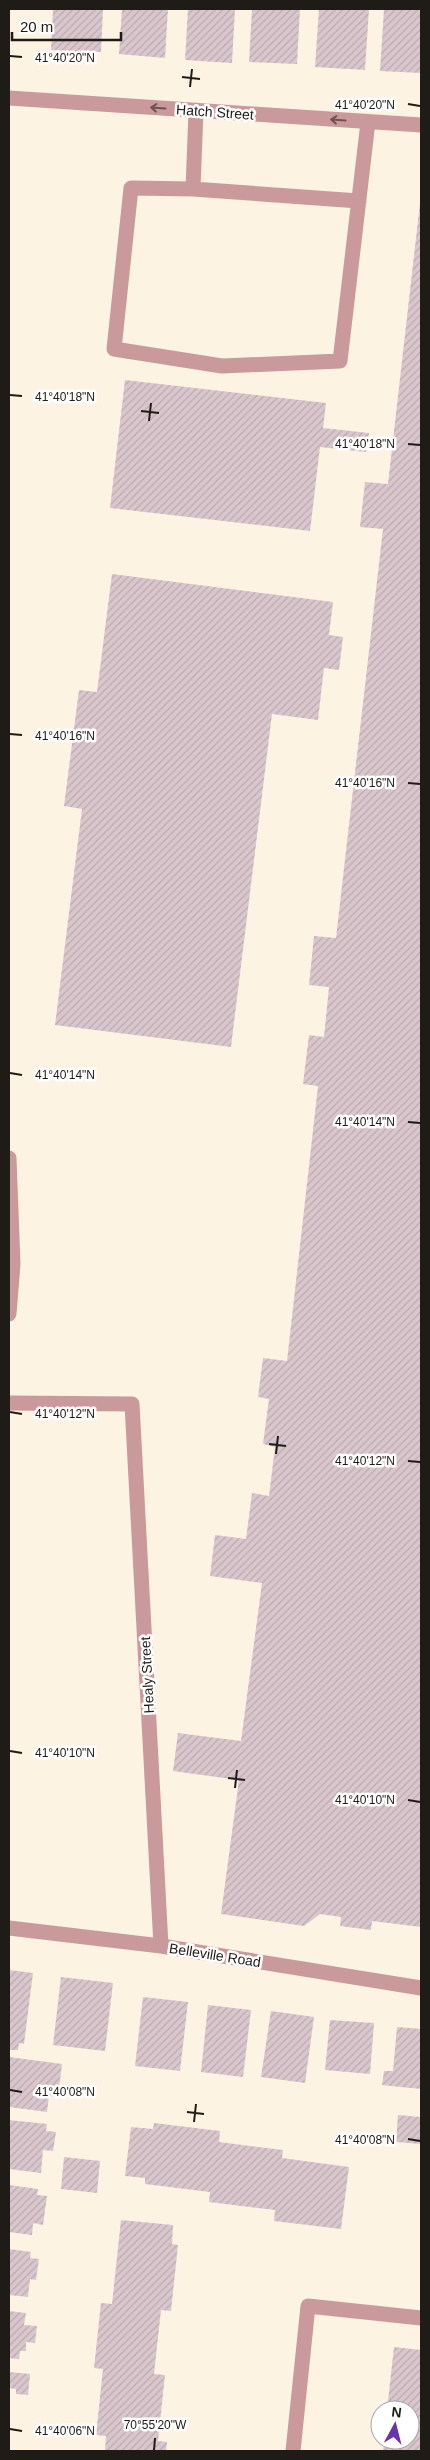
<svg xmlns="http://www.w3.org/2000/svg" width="430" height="2460" viewBox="0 0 430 2460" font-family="Arial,sans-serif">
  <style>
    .building { fill: url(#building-hatch) }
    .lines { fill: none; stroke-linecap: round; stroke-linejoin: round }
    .minor { stroke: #ca999b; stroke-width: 15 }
    .oneway { stroke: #6c5452 }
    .ticks { fill: none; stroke: #1f1b16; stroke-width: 2 }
    .labels { text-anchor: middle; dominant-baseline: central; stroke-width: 5; stroke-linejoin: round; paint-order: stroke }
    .street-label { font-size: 14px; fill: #1f1b16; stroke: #fff }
    .ticks-label { font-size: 12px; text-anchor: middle; fill: #1f1b16; stroke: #fff; stroke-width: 5; stroke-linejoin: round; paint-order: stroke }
  </style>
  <defs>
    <pattern id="building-hatch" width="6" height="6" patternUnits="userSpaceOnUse" patternTransform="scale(1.25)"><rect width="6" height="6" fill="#dac7cd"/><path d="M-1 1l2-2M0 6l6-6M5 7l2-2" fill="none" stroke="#bbaaaf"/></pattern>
  </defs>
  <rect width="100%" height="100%" fill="#fdf3e3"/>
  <path class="building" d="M53 9H103L101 52 81 51 80 60H70L71 51 51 50Z
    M122 9H168L165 58 119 54Z
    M188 9H235L232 63 185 60Z
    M252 9H300L297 64 249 62Z
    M319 9H369L365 70 315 67Z
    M384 9H421V73L380 71Z
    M420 203 421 1927 372 1921 371 1930 340 1926 341 1917 320 1914 304 1926 221 1914 239 1780 173 1771 178 1733 241 1741 262 1583 210 1576 215 1535 246 1539 252 1493 269 1496 275 1447 263 1444 269 1399 258 1397 263 1358 287 1361 318 1086 303 1084 309 1035 324 1037 329 987 309 985 314 936 336 938 383 529 360 527 365 482 388 484Z
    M125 380 326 403 323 428 369 433 366 452 320 447 310 531 110 508Z
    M112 574 333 602 329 635 343 637 339 670 324 668 318 720 272 714 231 1047 55 1025 82 809 64 806 79 690 97 692Z
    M9 1970 33 1973 24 2044 19 2043 18 2050H9Z
    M61 1977 113 1983 105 2051 53 2045Z
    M143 1997 188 2002 180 2071 135 2066Z
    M208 2005 251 2010 243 2077 201 2072Z
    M271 2011 314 2017 305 2083 261 2077Z
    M330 2020 374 2023 370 2074 325 2070Z
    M397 2027 421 2029V2089L382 2085 384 2071H393Z
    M9 2057 62 2064 58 2097 49 2096 47 2112 9 2107Z
    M398 2115 421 2117V2144L396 2142Z
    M9 2120 47 2124 46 2131 56 2132 53 2151 43 2150 41 2173 9 2169Z
    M154 2123 220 2131 219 2142 283 2150 282 2158 349 2167 341 2229 274 2221 275 2210 209 2202 210 2192 145 2184V2178L125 2176 131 2127 153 2129Z
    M64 2157 100 2161 97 2193 61 2189Z
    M9 2185 38 2189 37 2195 47 2196 43 2225 33 2223 32 2235 9 2232Z
    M121 2220 173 2225 172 2244 178 2245 171 2311 161 2310 154 2374 165 2375 158 2441 167 2442 166 2451H105L106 2436 96 2435 103 2369 94 2368 101 2303 112 2304Z
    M9 2249 31 2252 30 2258 39 2259 36 2280 30 2279 28 2297 9 2295Z
    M9 2311 26 2313 24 2325 37 2326 35 2343 26 2342V2351H20L19 2359 9 2358Z
    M394 2347 421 2350V2451H383L384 2440H410V2410H387Z
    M9 2372 30 2374 28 2395 16 2394V2389L9 2388Z"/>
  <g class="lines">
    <path class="minor" d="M9 98 421 125
      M196 110 193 189 131 188 114 349 222 366 340 361 368 122
      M193 189 359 201
      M9 1158 13 1264 9 1314
      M9 1403 132 1404 161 1946
      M9 1928 161 1946 421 1988
      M293 2451 308 2306 421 2318"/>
  </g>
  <defs><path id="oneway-shaft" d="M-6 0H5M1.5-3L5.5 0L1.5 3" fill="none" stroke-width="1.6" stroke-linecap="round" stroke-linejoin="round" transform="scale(1.25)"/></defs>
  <g class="oneway">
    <use href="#oneway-shaft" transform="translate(158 108) rotate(-176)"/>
    <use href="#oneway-shaft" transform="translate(338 120) rotate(-176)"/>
  </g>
  <path class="ticks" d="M10 56 22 57M182 77 200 79M190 87 192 69M408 104 420 106M10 395 22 396M141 411 159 413M149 421 151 403M408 444 420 445M10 734 22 735M408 783 420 784M10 1073 22 1075M408 1122 420 1123M10 1412 22 1414M269 1444 286 1446M276 1454 278 1436M408 1461 420 1462M10 1751 22 1753M228 1778 245 1780M235 1788 237 1770M408 1800 420 1802M10 2090 22 2092M187 2112 204 2114M194 2122 196 2104M408 2139 420 2141M10 2429 22 2431M154 2450 155 2438"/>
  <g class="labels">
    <g class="street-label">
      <text transform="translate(215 112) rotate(4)">Hatch Street</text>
      <text transform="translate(147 1675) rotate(-93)">Healy Street</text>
      <text transform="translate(215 1955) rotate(9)">Belleville Road</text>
    </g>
  </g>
  <g class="ticks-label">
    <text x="65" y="62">41°40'20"N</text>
    <text x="365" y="109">41°40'20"N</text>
    <text x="65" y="401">41°40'18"N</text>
    <text x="365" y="448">41°40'18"N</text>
    <text x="65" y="740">41°40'16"N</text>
    <text x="365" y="787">41°40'16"N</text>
    <text x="65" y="1079">41°40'14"N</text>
    <text x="365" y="1126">41°40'14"N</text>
    <text x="65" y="1418">41°40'12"N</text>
    <text x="365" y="1465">41°40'12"N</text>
    <text x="65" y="1757">41°40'10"N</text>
    <text x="365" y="1804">41°40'10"N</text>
    <text x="65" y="2096">41°40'08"N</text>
    <text x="365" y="2144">41°40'08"N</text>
    <text x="155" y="2429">70°55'20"W</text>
    <text x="65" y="2435">41°40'06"N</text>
  </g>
  <rect width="430" height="2460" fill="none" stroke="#1f1b16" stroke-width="20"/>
  <g transform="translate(395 2425) rotate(7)"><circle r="24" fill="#ffffff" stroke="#a5a4a2"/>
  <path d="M0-4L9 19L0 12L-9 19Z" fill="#6734ab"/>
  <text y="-8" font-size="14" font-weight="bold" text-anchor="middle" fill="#1f1b16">N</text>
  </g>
  <path d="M12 32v8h109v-8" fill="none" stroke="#1f1b16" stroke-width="2.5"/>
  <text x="20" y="32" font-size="15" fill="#1f1b16" stroke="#ffffff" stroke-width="4" paint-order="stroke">20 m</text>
</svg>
